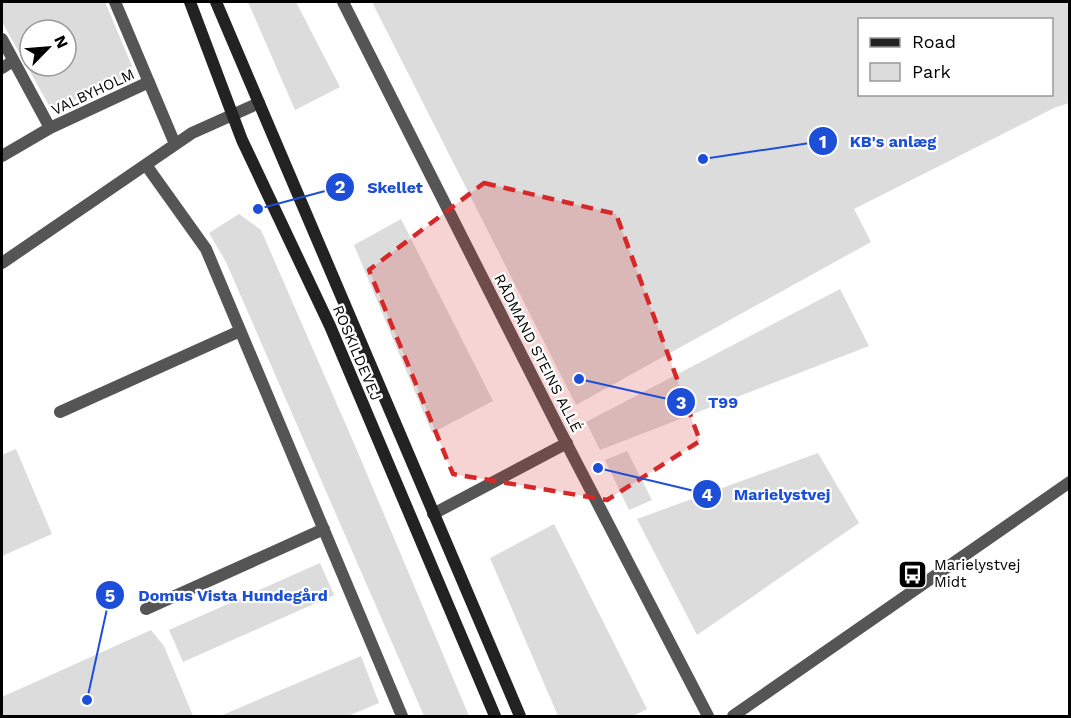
<svg xmlns="http://www.w3.org/2000/svg" width="1071" height="718" viewBox="0 0 1071 718" font-family="'Work Sans',sans-serif">
  <style>
    .green { fill: #dcdcdc; fill-rule: evenodd }
    .lines { fill: none; stroke-linecap: round; stroke-linejoin: round }
    .street { stroke: #555; stroke-width: 12 }
    .secondary { stroke: #222; stroke-width: 12 }
    .marked { fill: #d62828; fill-opacity: 0.2; stroke: #d62828; stroke-width: 4.5; stroke-dasharray: 12 8; stroke-linejoin: round }
    .labels { text-anchor: middle; dominant-baseline: central; stroke-width: 4.5; stroke-linejoin: round; paint-order: stroke }
    .street-label { font-size: 15px; fill: #000; stroke: #fff }
    .poi-label { font-size: 15px; fill: #000; stroke: #fff; text-anchor: start }
    .leader { fill: none; stroke: #1d4ed8; stroke-width: 2 }
    .callout-dot { fill: #1d4ed8; stroke: #fff; stroke-width: 2 }
    .mark-label { font-size: 18px; text-anchor: middle; font-weight: bold; fill: #fff }
    .callout-label { font-size: 16px; text-anchor: middle; font-weight: bold; fill: #1d4ed8; stroke: #fff; stroke-width: 4.5; stroke-linejoin: round; paint-order: stroke }
  </style>
  <rect width="100%" height="100%" fill="#fff"/>
  <path class="green" d="M2 2H105L132 66 131 75 58 108 51 109 2 22ZM30 30H66V66H30Z
    M248 2H296L340 87 295 110Z
    M372 2H1069V103L1054 108 854 209 871 242 576 405ZM860 20H1052V94H860Z
    M239 214 261 230 356 448 469 716H424L226 262 209 233Z
    M401 219 493 401 432 433 354 245Z
    M840 289 869 346 600 450 586 422Z
    M16 449 52 534 2 556V455Z
    M627 451 652 500 629 510 605 460Z
    M818 453 859 523 697 635 637 519Z
    M554 524 647 709 633 716H558L490 558Z
    M320 563 334 595 183 662 169 630Z
    M151 630 164 646 193 716H2V697Z
    M361 656 379 703 348 716H220Z"/>
  <g class="lines">
    <path class="street" d="M115 2 175 144
      M343 2 559 429 708 716
      M2 39 50 128
      M2 68 13 61
      M2 156 50 128 149 82
      M146 165 206 249 402 716
      M2 263 192 133 259 103
      M60 412 240 331
      M433 514 567 443
      M146 609 324 529
      M733 716 1070 482"/>
    <path class="secondary" d="M190 2 242 140 330 326 495 716
      M216 2 520 716"/>
  </g>
  <path class="marked" d="M484 183 616 214 700 441 607 500 453 474 369 270Z"/>
  <defs>
    <symbol id="bus-square" viewBox="-11 -11 22 22"><rect x="-9" y="-9" width="18" height="18" rx="4" fill="#000" stroke="#fff"/><path d="M-5-6H5V4H4V6H2V4H-2V6H-4V4H-5ZM-3.5-4V0h7V-4ZM-3.5 1.2v1.5H-2V1.2ZM2 1.2v1.5H3.5V1.2Z" fill="#fff"/></symbol>
  </defs>
  <g fill-rule="evenodd">
    <use href="#bus-square" x="896" y="558" width="33" height="33"/>
  </g>
  <g class="labels">
    <g class="street-label">
      <text transform="translate(93 92) rotate(-25)">VALBYHOLM</text>
      <text transform="translate(357 353) rotate(67)">ROSKILDEVEJ</text>
      <text transform="translate(538 353) rotate(63)">RÅDMAND STEINS ALLÉ</text>
    </g>
    <g class="poi-label">
      <text x="934" y="565">Marielystvej<tspan x="934" dy="17">Midt</tspan></text>
    </g>
  </g>
  <path class="leader" d="M703 159L823 141M258 209L340 187M579 379L681 402M598 468L707 494M87 700L110 595"/>
  <g class="callout-dot">
    <circle cx="703" cy="159" r="6"/>
    <circle cx="258" cy="209" r="6"/>
    <circle cx="579" cy="379" r="6"/>
    <circle cx="598" cy="468" r="6"/>
    <circle cx="87" cy="700" r="6"/>
    <circle cx="823" cy="141" r="15"/>
    <circle cx="340" cy="187" r="15"/>
    <circle cx="681" cy="402" r="15"/>
    <circle cx="707" cy="494" r="15"/>
    <circle cx="110" cy="595" r="15"/>
  </g>
  <g class="mark-label">
    <text x="823" y="148">1</text>
    <text x="340" y="193">2</text>
    <text x="681" y="409">3</text>
    <text x="707" y="501">4</text>
    <text x="110" y="602">5</text>
  </g>
  <g class="callout-label">
    <text x="893" y="147">KB's anlæg</text>
    <text x="395" y="193">Skellet</text>
    <text x="723" y="408">T99</text>
    <text x="782" y="500">Marielystvej</text>
    <text x="233" y="601">Domus Vista Hundegård</text>
  </g>
  <rect width="1071" height="718" fill="none" stroke="#000000" stroke-width="6"/>
  <rect x="858" y="18" width="195" height="78" fill="#ffffff" stroke="#999999" stroke-width="1.5"/>
  <rect x="870" y="38" width="30" height="9" fill="#222222" stroke="#999999" stroke-width="1.5"/>
  <text x="912" y="48" font-size="18" fill="#000000">Road</text>
  <rect x="870" y="63" width="30" height="18" fill="#dcdcdc" stroke="#999999" stroke-width="1.5"/>
  <text x="912" y="78" font-size="18" fill="#000000">Park</text>
  <g transform="translate(48 48) rotate(65)"><circle r="28" fill="#ffffff" stroke="#999999" stroke-width="1.5"/>
  <path d="M0-4.5L10 22L0 15L-10 22Z" fill="#000000"/>
  <text y="-9" font-size="16" font-weight="bold" text-anchor="middle" fill="#000000">N</text>
  </g>
</svg>
